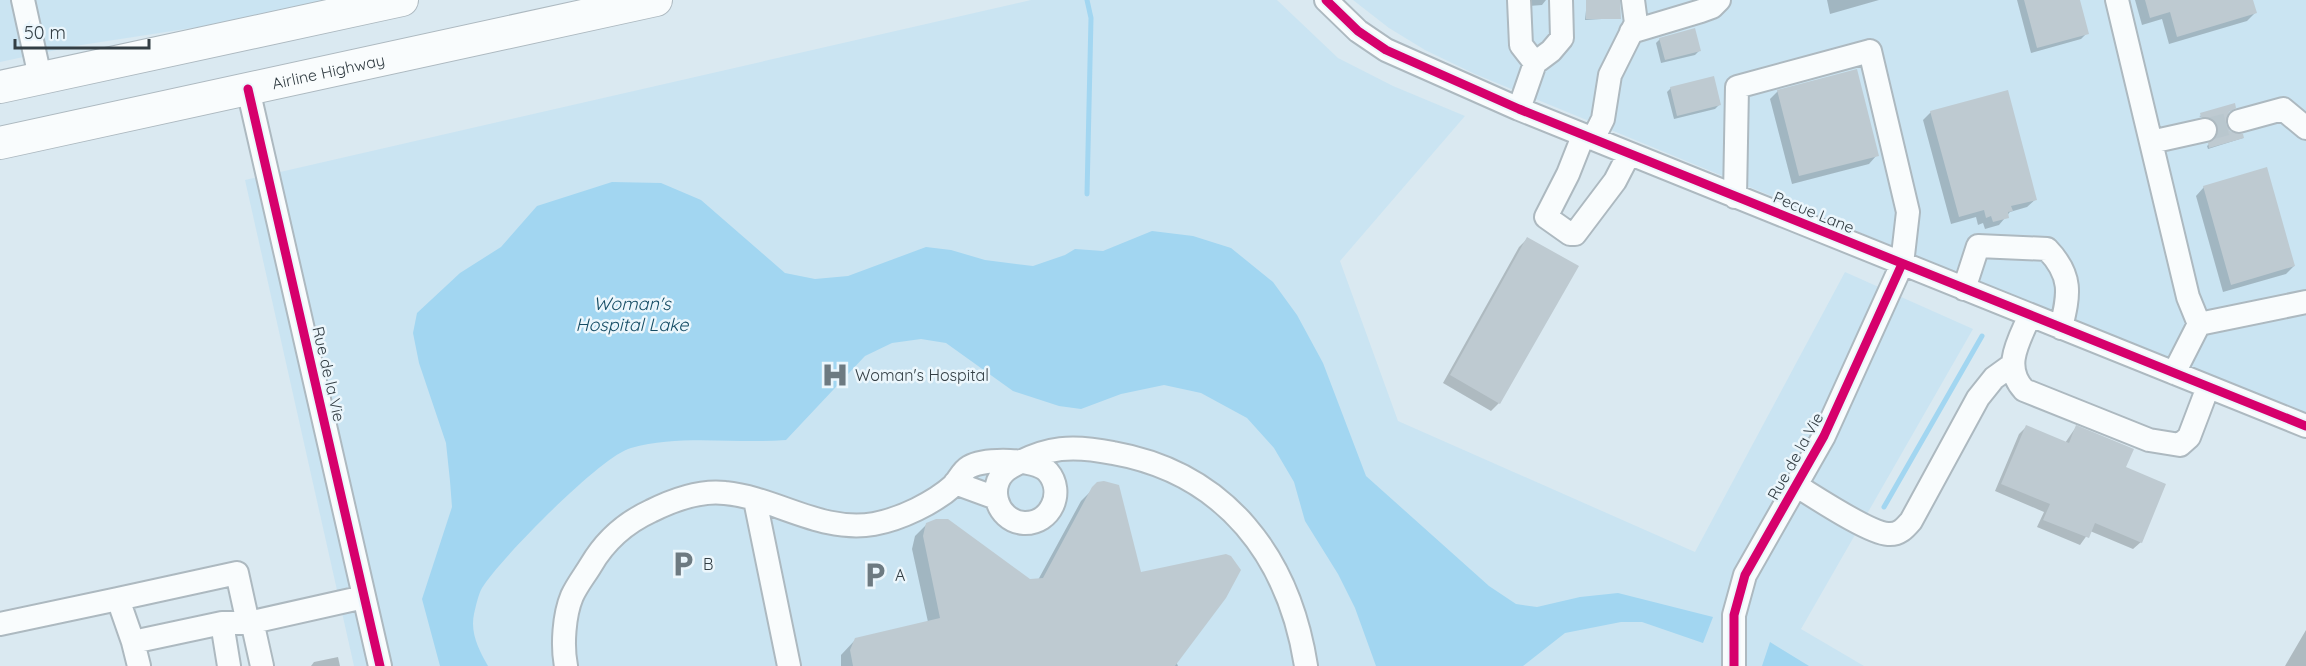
<svg xmlns="http://www.w3.org/2000/svg" width="2306" height="666" viewBox="0 0 2306 666" font-family="Quicksand,sans-serif">
  <style>
    .built { fill: #cae4f2 }
    .water { fill: #a2d6f1 }
    .shadow { fill: #0003 }
    .lines { fill: none; stroke-linecap: round; stroke-linejoin: round }
    .stream { stroke: #a2d6f1; stroke-width: 5 }
    .building { fill: #becad1 }
    .minor-tunnel { stroke: #b9c7ce; stroke-width: 22; stroke-dasharray: 22 11; stroke-linecap: butt }
    .minor-casing { stroke: #adb9c0; stroke-width: 26 }
    .highway-casing { stroke: #adb9c0; stroke-width: 34 }
    .minor { stroke: #f9fcfd; stroke-width: 22 }
    .highway { stroke: #f9fcfd; stroke-width: 32 }
    .cycleway-casing { stroke: #ebf6fc; stroke-width: 13 }
    .cycleway { stroke: #d6006c; stroke-width: 9 }
    .labels { text-anchor: middle; dominant-baseline: central; stroke-width: 5; stroke-linejoin: round; paint-order: stroke }
    .street-label { font-size: 16px; fill: #333e44; stroke: #ebf6fc }
    .poi-label { font-size: 16px; fill: #333e44; stroke: #ebf6fc; text-anchor: start }
    .water-label { font-size: 18px; font-style: italic; fill: #164d65; stroke: #ebf6fc }
  </style>
  <rect width="100%" height="100%" fill="#dae9f1"/>
  <path class="built" d="M0 0H326L218 24 75 46 0 62Z
    M1031 0H1277L1338 58 1393 86 1465 116 1340 261 1398 421 1695 552 1845 272 1973 329 1801 629 1864 666H354L245 180Z
    M1353 0H2306V416L1475 74 1425 50 1389 28Z"/>
  <path class="water" d="M612 182 661 183 701 200 785 273 815 279 848 276 926 247 951 250 985 260 1033 266 1065 255 1075 249 1103 251 1152 231 1193 236 1231 248 1273 282 1297 315 1323 363 1366 476 1489 586 1516 604 1537 607 1580 597 1618 593 1713 617 1703 643 1642 622H1621L1565 633 1523 666H1376L1355 608 1338 574 1305 521 1294 482 1274 448 1247 418 1201 393 1164 385 1121 394 1081 409 1059 406 1013 391 946 343 921 339 892 343 865 356 786 440C734 444 681 434 631 448 602 455 498 561 482 588 478 595 476 606 474 614 470 633 479 650 488 666H440L422 599 452 507 450 481 446 443 419 363 413 333 417 313 460 273 501 247 537 206Z
    M1770 642 1809 666H1762Z"/>
  <path class="shadow" d="M1527 0H1546L1542 5 1529 6Z
    M1827 0H1879L1830 14Z
    M2017 0H2078L2087 33 2081 39 2031 53Z
    M2135 0H2251L2255 13 2247 21 2169 44 2162 19 2142 25Z
    M1587 1 1619 18 1585 20Z
    M1660 39 1699 51 1695 55 1661 63 1656 43Z
    M1671 88 1719 105 1715 109 1674 119 1667 92Z
    M1778 91 1877 155 1869 164 1792 184 1770 99Z
    M1931 112 2036 199 2027 207 2010 212 1999 225 1985 229 1983 223 1978 225 1976 217 1951 224 1923 120Z
    M2227 112 2224 124 2229 132 2243 138 2208 149 2207 146 2217 137V129L2213 122 2199 116Z
    M2204 187 2294 266 2286 274 2223 292 2196 196Z
    M1527 239 1499 403 1491 411 1443 383 1519 247Z
    M2026 427 2065 443 2076 427 2124 468 2141 542 2133 549 2090 531 2080 545 2037 527 2044 512 1995 491 2019 434Z
    M1098 484 1178 666H841V655L856 639 928 622 912 549 915 536 927 524 1030 581 1038 580 1081 501Z
    M2306 630V666H2285Z
    M338 657 340 666H311L314 662Z"/>
  <g class="lines">
    <path class="stream" d="M1087 194 1091 18 1087 0
      M1884 507 1982 336"/>
  </g>
  <path class="building" d="M1586 0H1620L1621 19H1586Z
    M2024 0H2080L2089 34 2037 48Z
    M2145 0H2253L2257 13 2177 37 2170 12 2150 18Z
    M1695 28 1701 51 1665 60 1659 38Z
    M1857 69 1879 156 1799 176 1777 90Z
    M1714 76 1721 105 1677 116 1670 87Z
    M2008 90 2037 200 2011 206 2013 211 2008 212 2009 218 1993 222 1991 216 1986 218 1984 210 1959 217 1930 111Z
    M2235 103 2236 108 2229 112 2226 124 2230 131 2243 134 2244 138 2209 148 2208 143 2218 135V127L2214 120 2201 117 2200 113Z
    M2267 167 2295 266 2231 285 2203 186Z
    M1527 237 1579 266 1500 404 1450 375Z
    M2026 425 2069 443 2076 425 2134 449 2126 467 2166 484 2142 543 2095 523 2089 538 2043 520 2050 504 2001 484Z
    M1104 481 1119 485 1141 572 1226 554 1231 556 1241 570 1226 598 1175 666H853L850 650 855 638 940 618 923 536 926 523 936 519H948L1030 579 1043 578 1092 487 1097 482Z"/>
  <g class="lines">
    <path class="minor-tunnel" d="M2205 130 2239 121"/>
    <defs>
      <path id="minor" d="M23 0 40 77
        M1326 0 1358 31 1386 50 1519 109 2306 426
        M1519 0 1521 45 1535 63
        M2117 0 2188 297 2199 324 2306 302
        M1631 32 1701 11 1712 7 1719 0
        M248 89 380 666
        M1519 109 1535 63 1551 51 1562 38 1561 0
        M2239 121 2283 109 2306 128
        M1583 136 1568 174 1546 217 1570 234H1575L1615 181 1629 154
        M1593 139 1603 119 1610 75 1636 23 1633 0
        M2151 142 2205 130
        M1964 289 1978 246 2047 249C2073 276 2069 294 2061 328
        M2030 315C2019 341 2002 366 2024 390L2149 440 2180 445 2189 437 2208 387
        M2174 373 2199 324
        M955 483 996 498
        M1797 486C1815 497 1869 533 1888 534 1899 535 1905 528 1911 521L1978 398 1994 378 2012 365
        M755 500 789 666
        M118 599 237 573 248 623
        M252 621 262 666
        M222 623 229 666
        M0 624 118 599 133 642 222 623H248L364 597
        M133 642 139 666
        M566 666C562 646 564 615 572 596 577 585 585 575 591 565 605 541 625 523 651 511 673 500 700 490 725 493 777 498 820 533 874 524 901 519 934 503 954 485 959 479 962 471 969 467 985 458 1036 458 1048 472 1065 492 1051 524 1024 523 995 521 985 481 1011 467 1047 446 1073 445 1113 453 1226 473 1289 557 1306 666
        M1734 666V615L1745 575 1824 436 1902 264 1908 212 1870 51 1737 87 1735 197"/>
      <g id="highway">
        <path d="M0 87 402 0"/>
        <path id="s1" d="M0 143 656 0"/>
      </g>
    </defs>
    <use href="#minor" class="minor-casing"/>
    <use href="#highway" class="highway-casing"/>
    <use href="#minor" class="minor"/>
    <use href="#highway" class="highway"/>
    <defs>
      <path id="cycleway" d="M1326 0 1358 31 1386 50 1519 109 2306 426
        M248 89 380 666
        M1734 666V615L1745 575 1824 436 1902 264"/>
    </defs>
    <use href="#cycleway" class="cycleway-casing"/>
    <use href="#cycleway" class="cycleway"/>
  </g>
  <defs>
    <symbol id="hospital-bare" viewBox="-9 -9 18 18"><path d="M-5-5h3v3.5h4V-5h3V5h-3V1.5h-4V5h-3Z" fill="#6d7a81" stroke="#ebf6fc" stroke-width="2.5" paint-order="stroke"/></symbol>
    <symbol id="parking-bare" viewBox="-9 -9 18 18"><path d="M-3.5-5.5H1a3.5 3.5 0 0 1 0 7H-1V5.5H-3.5ZM-1-3.4V-.6H.8a1.4 1.4 0 0 0 0-2.8Z" fill="#6d7a81" stroke="#ebf6fc" stroke-width="2.5" paint-order="stroke"/></symbol>
  </defs>
  <g fill-rule="evenodd">
    <use href="#hospital-bare" x="816" y="356" width="38" height="38"/>
    <use href="#parking-bare" x="664" y="545" width="38" height="38"/>
    <use href="#parking-bare" x="856" y="556" width="38" height="38"/>
  </g>
  <g class="labels">
    <g class="street-label">
      <text stroke="none"><textPath href="#s1" startOffset="336">Airline Highway</textPath></text>
      <text transform="translate(1814 212) rotate(22)">Pecue Lane</text>
      <text transform="translate(329 374) rotate(77)">Rue de la Vie</text>
      <text transform="translate(1795 456) rotate(-61)">Rue de la Vie</text>
    </g>
    <g class="poi-label">
      <text x="855" y="375">Woman's Hospital</text>
      <text x="703" y="564">B</text>
      <text x="895" y="575">A</text>
    </g>
    <g class="water-label">
      <text x="632" y="303">Woman's<tspan x="632" dy="21">Hospital Lake</tspan></text>
    </g>
  </g>
  <path d="M15 39v9h134v-9" fill="none" stroke="#333e44" stroke-width="3"/>
  <text x="24" y="39" font-size="18" fill="#333e44" stroke="#ebf6fc" stroke-width="4.5" paint-order="stroke">50 m</text>
</svg>
